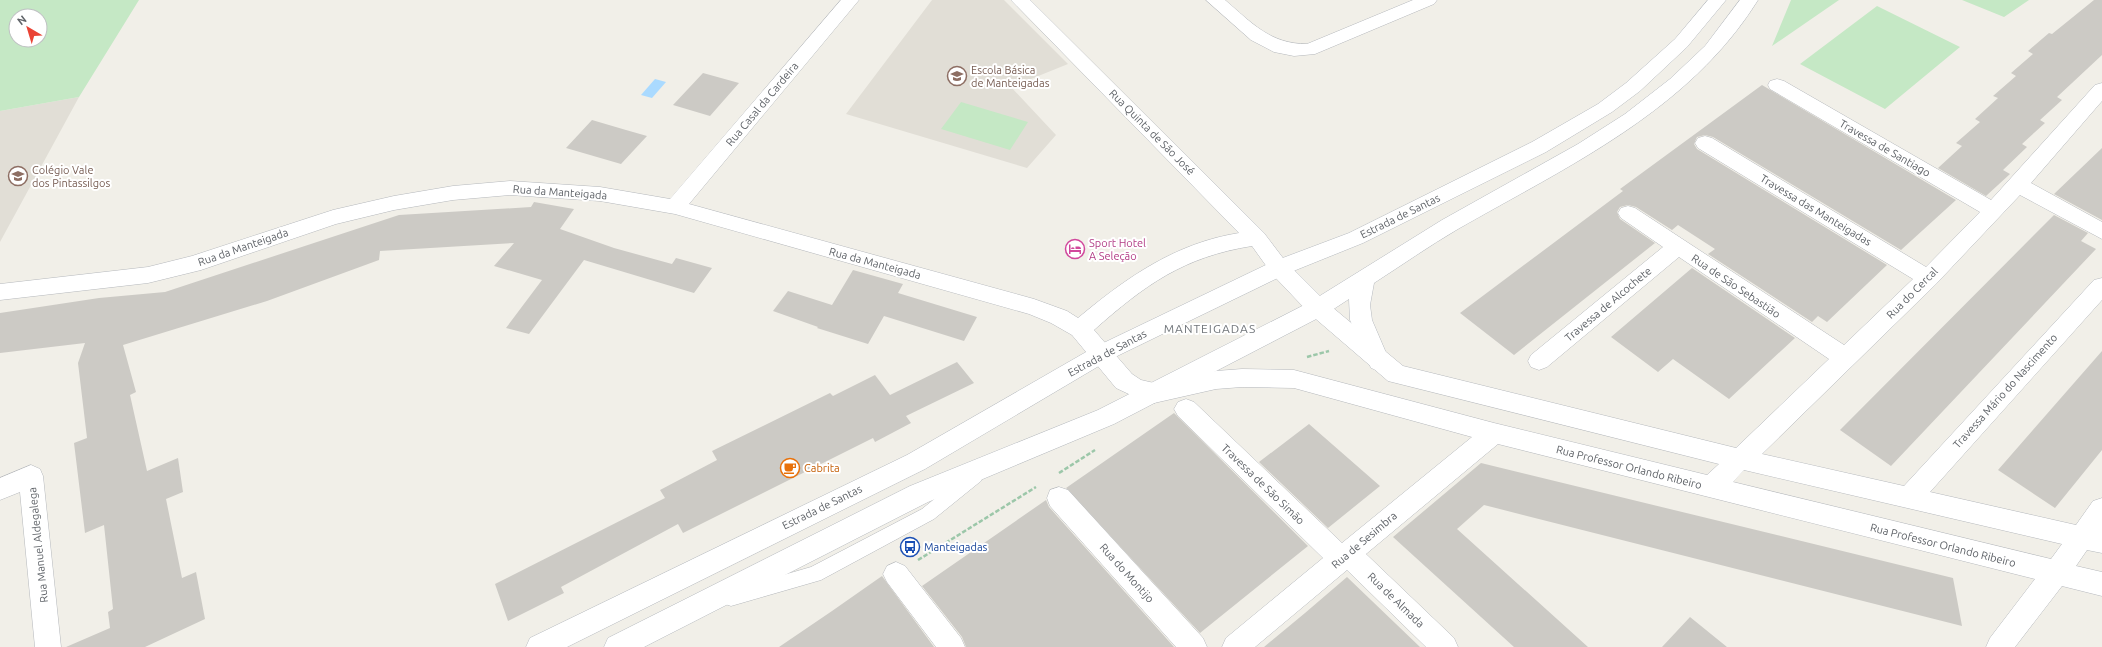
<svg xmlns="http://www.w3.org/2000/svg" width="2102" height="647" viewBox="0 0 2102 647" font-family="Ubuntu,sans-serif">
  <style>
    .education { fill: #e1ded6 }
    .green { fill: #c5e8c5; fill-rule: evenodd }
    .water { fill: #aadaff }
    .building { fill: #cccac5 }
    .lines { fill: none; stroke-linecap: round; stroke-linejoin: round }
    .service-casing { stroke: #b5b8bc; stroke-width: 1 }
    .minor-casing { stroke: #b5b8bc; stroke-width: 1 }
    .secondary-casing { stroke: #b6babf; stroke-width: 1 }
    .path { stroke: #9cc7a9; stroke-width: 2.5; stroke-dasharray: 4.5 2; stroke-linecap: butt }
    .service { fill: #fff; fill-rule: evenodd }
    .minor { fill: #fff; fill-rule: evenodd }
    .secondary { fill: #fff; fill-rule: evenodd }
    .labels { text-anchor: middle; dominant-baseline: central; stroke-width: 4; stroke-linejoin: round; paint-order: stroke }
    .education-label { font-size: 11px; fill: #785e54; stroke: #fff; text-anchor: start }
    .street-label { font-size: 11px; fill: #5f6368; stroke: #fff }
    .hotel-label { font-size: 11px; fill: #b23c85; stroke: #fff; text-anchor: start }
    .food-label { font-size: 11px; fill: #c56008; stroke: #fff; text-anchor: start }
    .transit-label { font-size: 11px; fill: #164399; stroke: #fff; text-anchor: start }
    .neighbourhood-label { font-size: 12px; letter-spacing: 1px; fill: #70757a; stroke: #fff }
  </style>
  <rect width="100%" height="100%" fill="#f1efe8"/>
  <path class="education" d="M932 0H1004L1068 64 1011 87 1056 135 1027 168 846 114Z
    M79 97 0 242V111Z"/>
  <path class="green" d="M0 0H139L79 97 0 111ZM16 16H40V40H16Z
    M1791 0H1839L1772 46Z
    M1962 0H2029L2004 17Z
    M1877 6 1960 47 1885 109 1800 64Z
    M961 102 1028 122 1010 150 941 129Z"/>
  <path class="water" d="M655 79 666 82 652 98 641 95Z"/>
  <path class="building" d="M2094 0H2102V55L2057 97 2062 100 2040 120 2045 123 2022 144 2027 147 2003 170 2010 174 1986 196 1938 168 1962 146 1956 143 1980 122 1975 119 1998 98 1993 96 2016 76 2011 73 2033 54 2028 51 2049 33 2052 34Z
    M703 73 739 83 710 116 673 105Z
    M1762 85 1956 200 1901 250 1713 137 1705 135 1697 137 1694 144 1697 149 1887 265 1827 322 1818 316 1812 322 1708 254 1715 249 1678 225 1672 230 1636 207 1628 205 1620 207 1617 212 1620 219 1655 243 1514 355 1460 313 1623 191 1620 189Z
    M592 120 626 130 647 136 621 164 566 148Z
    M2102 148V220L2054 194Z
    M534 202 574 209 560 229 614 248 672 264 676 258 712 268 694 293 584 260 529 334 506 328 542 280 494 266 514 243 380 251 379 260 267 301 123 345 136 392 130 395 147 471 178 458 183 492 166 499 182 578 196 572 205 619 145 647H66L110 628 108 612 113 609 104 525 85 533 74 443 87 438 78 363 85 343 0 353V313L99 298 165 292 399 215 531 207Z
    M2054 215 2088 233 2081 241 2096 249 1891 466 1840 430Z
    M1692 268 1795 338 1729 399 1673 359 1658 372 1611 337Z
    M853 270 903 284 898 293 977 317 964 341 884 316 868 344 817 328 818 327 773 311 788 291 832 305Z
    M2102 351V450L2055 508 1998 470Z
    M957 362 974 383 906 416 911 423 875 442 873 438 683 533 678 524 561 587 564 593 508 621 495 584 665 498 660 490 717 460 712 451 830 393 833 396 875 375 890 395Z
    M1174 413 1308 546 1200 633 1066 488Z
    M1309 424 1380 486 1328 528 1259 462Z
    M1481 463 1953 578 1962 626 1484 505 1457 529 1588 647H1514L1393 537Z
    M1046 500 1049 507 1174 647H966L962 637 922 586Z
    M882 576 934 647H779L832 611Z
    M1347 577 1420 647H1264L1305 613Z
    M1690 617 1727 647H1662Z"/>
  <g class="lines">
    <defs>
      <path id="service" d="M975 469 981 471 983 476 981 481 934 519 821 580 731 606 725 604 722 598 725 592 811 567 922 509 969 471Z"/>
      <path id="minor" d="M841 0H859L689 204 1034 299 1067 311 1078 318C1127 277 1176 243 1239 233L1011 0H1030L1264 233 1286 262 1326 302 1403 366 1736 448 1829 359 1679 257 1547 367 1539 370 1531 367 1528 361 1531 355 1663 247 1621 218 1618 213 1621 208 1628 206 1635 208 1844 345 1913 279 1698 148 1695 143 1698 138 1705 136 1712 138 1926 267 1980 212 1770 89 1768 85 1770 81 1777 79 1784 81 1991 200 2095 85 2102 83V101L2031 183 2102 222V239L2020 195 1936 284 1762 454 1904 486 2094 280 2102 278V300L1930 492 2076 525 2093 501 2102 498V553L2087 550 2076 566 2102 572V596L2062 586 2015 647H1986L1990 638 2035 579 1498 444 1366 554 1454 638 1458 647H1426L1347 570 1255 647H1222L1226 638 1323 558 1178 416 1174 409 1178 402 1186 399 1194 402 1342 543 1472 437 1294 388 1242 387 1216 389 1154 403 1135 397 1116 388 1072 335 1051 323 1029 314 675 214 600 201 510 195 453 200 394 210 336 224 201 270 148 283 0 300V284L148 267 192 256 333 210 394 196 453 186 510 181 600 187 670 199ZM1252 246 1272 274 1310 314 1388 381 1719 464 1707 475 1494 423 1294 370 1242 369 1216 371 1154 383 1141 380 1132 374 1094 330C1145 285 1183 257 1252 246ZM1744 470 2062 544 2051 559 1733 482Z
        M1206 0H1225C1252 23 1270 44 1307 44L1413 0H1437L1434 4 1315 54 1294 56 1274 52 1251 40Z
        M31 465 40 469 43 476 61 647H35L20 492 0 500V478Z
        M1059 487 1068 490 1203 638 1207 647H1176L1050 506 1047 498 1050 490Z
        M896 562 905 566 961 638 965 647H936L887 582 883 574 887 566Z"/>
      <path id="secondary" d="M1708 0H1726L1687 47 1640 91 1612 112 1546 152 1363 243 1286 274 1109 360 925 469 567 647H526L530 638 907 455 1093 348 1272 262 1349 233 1532 142 1598 104 1626 83 1675 39Z
        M1740 0H1758C1689 111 1568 166 1458 229 1429 246 1402 265 1374 283L1370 305 1372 320 1390 362 1387 368 1379 371 1371 368 1350 320 1349 299 1326 314 1114 424 928 502 644 647H604L608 638 910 486 1098 410 1310 302 1442 220 1578 144 1625 114 1670 79 1705 46Z"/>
    </defs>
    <use href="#service" class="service-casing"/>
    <use href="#minor" class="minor-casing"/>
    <use href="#secondary" class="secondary-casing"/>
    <path class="path" d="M1307 357 1329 351
      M1059 473 1095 450
      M918 560 1036 487"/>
    <use href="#service" class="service"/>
    <use href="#minor" class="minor"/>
    <use href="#secondary" class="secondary"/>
  </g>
  <defs>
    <symbol id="school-ring" viewBox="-11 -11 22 22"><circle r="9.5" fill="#fff" stroke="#8d6e63" stroke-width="1.5"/><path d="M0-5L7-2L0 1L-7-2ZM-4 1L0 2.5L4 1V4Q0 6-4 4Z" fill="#8d6e63"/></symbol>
    <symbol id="hotel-ring" viewBox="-11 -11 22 22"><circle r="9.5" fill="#fff" stroke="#d1479c" stroke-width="1.5"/><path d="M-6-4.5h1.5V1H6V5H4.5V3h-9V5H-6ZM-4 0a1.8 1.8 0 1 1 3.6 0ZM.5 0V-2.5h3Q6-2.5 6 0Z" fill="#d1479c"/></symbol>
    <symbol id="cafe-ring" viewBox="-11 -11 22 22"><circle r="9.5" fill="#fff" stroke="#e8710a" stroke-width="1.5"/><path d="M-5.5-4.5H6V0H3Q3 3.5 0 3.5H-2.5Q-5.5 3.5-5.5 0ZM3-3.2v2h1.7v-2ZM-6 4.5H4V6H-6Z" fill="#e8710a"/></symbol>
    <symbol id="bus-ring" viewBox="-11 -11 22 22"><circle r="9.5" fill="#fff" stroke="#1a4fb4" stroke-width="1.5"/><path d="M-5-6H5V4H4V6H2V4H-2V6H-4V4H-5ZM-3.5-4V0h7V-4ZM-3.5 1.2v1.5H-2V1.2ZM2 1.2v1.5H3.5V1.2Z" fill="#1a4fb4"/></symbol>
  </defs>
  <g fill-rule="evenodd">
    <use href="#school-ring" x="946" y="65" width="22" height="22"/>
    <use href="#school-ring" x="7" y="165" width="22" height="22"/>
    <use href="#hotel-ring" x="1064" y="238" width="22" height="22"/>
    <use href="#cafe-ring" x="779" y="457" width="22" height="22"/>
    <use href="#bus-ring" x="899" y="536" width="22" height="22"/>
  </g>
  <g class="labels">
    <g class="education-label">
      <text x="971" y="70">Escola Básica<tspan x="971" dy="13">de Manteigadas</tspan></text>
      <text x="32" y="170">Colégio Vale<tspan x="32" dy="13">dos Pintassilgos</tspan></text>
    </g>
    <g class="street-label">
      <text transform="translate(762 104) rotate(-50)">Rua Casal da Cardeira</text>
      <text transform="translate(1152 132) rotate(45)">Rua Quinta de São José</text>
      <text transform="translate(1885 148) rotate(30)">Travessa de Santiago</text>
      <text transform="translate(560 192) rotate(4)">Rua da Manteigada</text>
      <text transform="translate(1816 210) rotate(31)">Travessa das Manteigadas</text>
      <text transform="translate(1400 216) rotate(-26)">Estrada de Santas</text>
      <text transform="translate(243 247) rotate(-19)">Rua da Manteigada</text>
      <text transform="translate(875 263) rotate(15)">Rua da Manteigada</text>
      <text transform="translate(1736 286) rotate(34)">Rua de São Sebastião</text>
      <text transform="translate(1912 293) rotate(-45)">Rua do Cercal</text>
      <text transform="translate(1608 304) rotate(-40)">Travessa de Alcochete</text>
      <text transform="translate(1107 353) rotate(-28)">Estrada de Santas</text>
      <text transform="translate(2005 391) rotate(-48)">Travessa Mário do Nascimento</text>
      <text transform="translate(1629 467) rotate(14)">Rua Professor Orlando Ribeiro</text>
      <text transform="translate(1263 484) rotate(44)">Travessa de São Simão</text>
      <text transform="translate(822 507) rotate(-26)">Estrada de Santas</text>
      <text transform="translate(1364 540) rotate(-40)">Rua de Sesimbra</text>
      <text transform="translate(38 545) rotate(-96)">Rua Manuel Aldegalega</text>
      <text transform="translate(1943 545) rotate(14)">Rua Professor Orlando Ribeiro</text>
      <text transform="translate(1127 573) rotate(48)">Rua do Montijo</text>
      <text transform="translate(1396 600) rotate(44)">Rua de Almada</text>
    </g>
    <g class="hotel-label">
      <text x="1089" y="243">Sport Hotel<tspan x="1089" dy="13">A Seleção</tspan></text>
    </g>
    <g class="food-label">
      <text x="804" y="468">Cabrita</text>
    </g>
    <g class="transit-label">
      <text x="924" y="547">Manteigadas</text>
    </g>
    <g class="neighbourhood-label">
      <text x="1210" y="328">MANTEIGADAS</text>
    </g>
  </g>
  <g transform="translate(28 28) rotate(322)"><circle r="19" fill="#ffffff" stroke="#bfc1c3"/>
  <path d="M0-3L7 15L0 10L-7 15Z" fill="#ea4335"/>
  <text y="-6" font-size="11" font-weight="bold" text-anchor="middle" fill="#5f6368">N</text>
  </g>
</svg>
